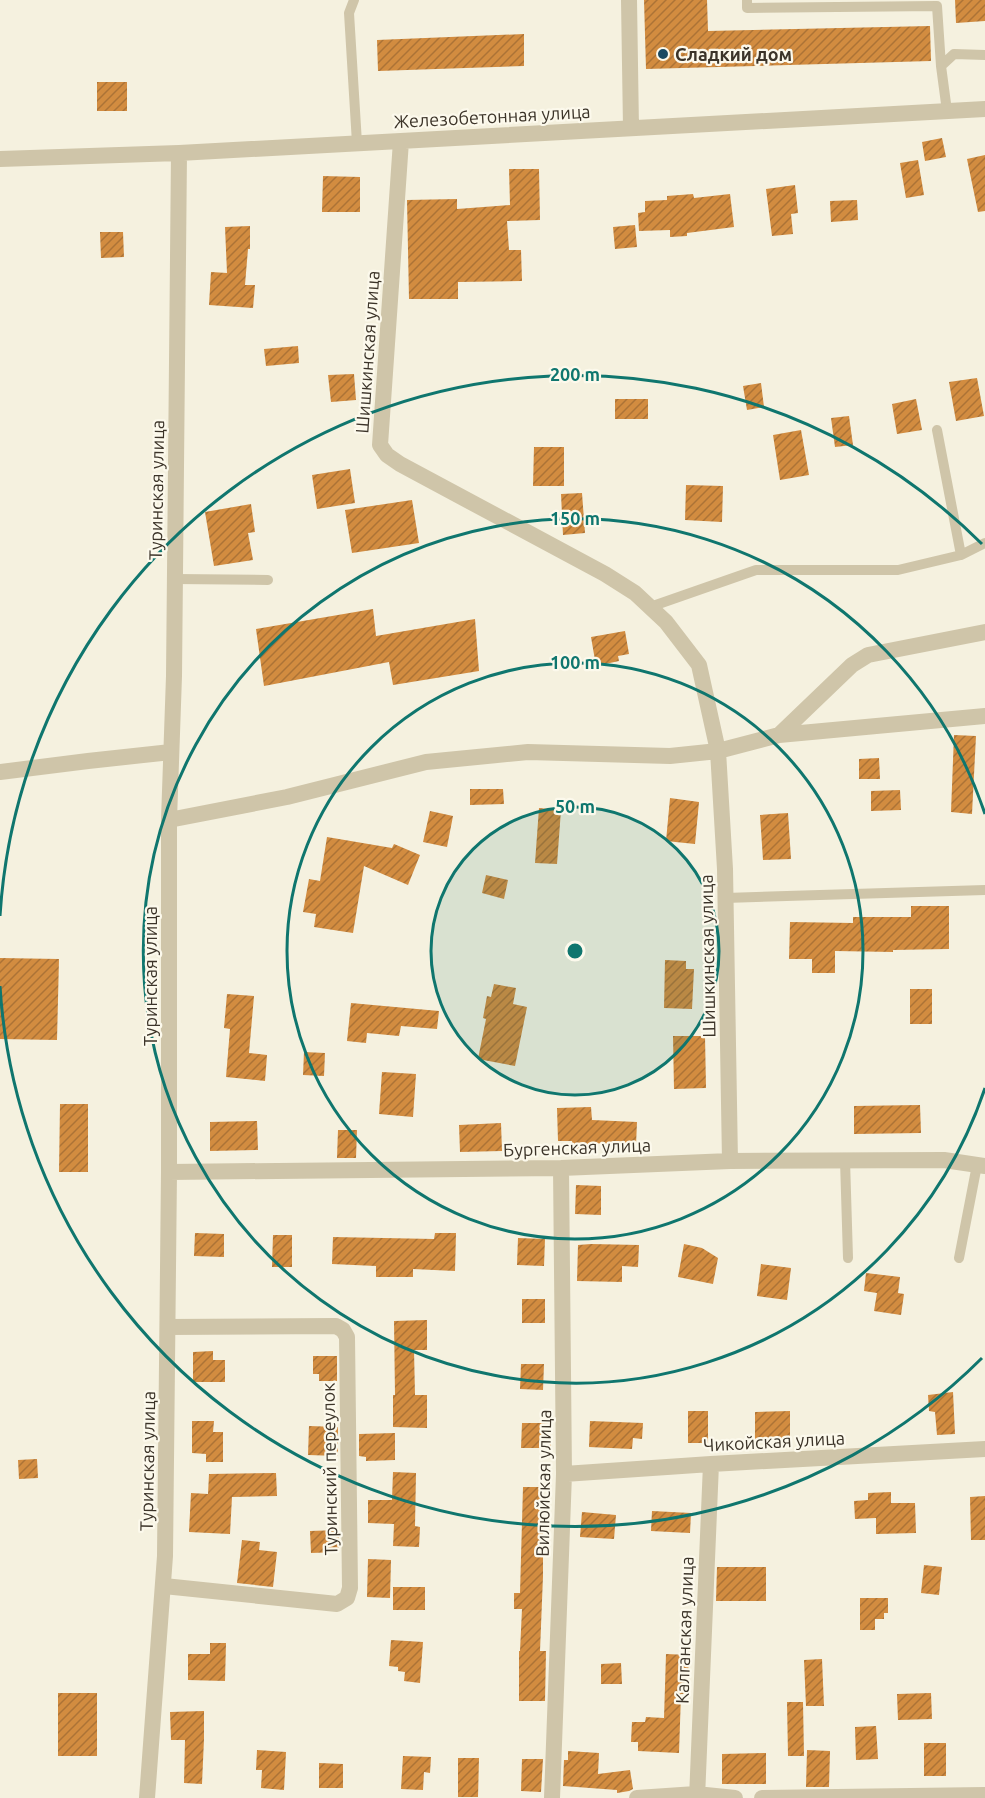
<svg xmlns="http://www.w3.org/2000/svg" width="985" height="1798" viewBox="0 0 985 1798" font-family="Ubuntu,sans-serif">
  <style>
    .building { fill: url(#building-hatch) }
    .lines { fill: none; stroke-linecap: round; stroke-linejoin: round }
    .service { stroke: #cfc5a9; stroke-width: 10 }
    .minor { stroke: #cfc5a9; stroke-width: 16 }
    .ring { fill: none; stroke: #0f766e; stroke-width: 3 }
    .poi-dot { fill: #1a4962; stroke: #fcf9ec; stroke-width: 2 }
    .labels { text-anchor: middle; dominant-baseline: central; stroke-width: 4.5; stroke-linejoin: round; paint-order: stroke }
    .poi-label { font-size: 18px; font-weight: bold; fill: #3c3429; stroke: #fcf9ec; text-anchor: start }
    .street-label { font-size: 18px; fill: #3c3429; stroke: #fcf9ec }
    .centre { fill: #0f766e; stroke: #fcf9ec; stroke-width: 3 }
    .ring-label { font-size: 18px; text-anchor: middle; font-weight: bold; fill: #0f766e; stroke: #fcf9ec; stroke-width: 4.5; stroke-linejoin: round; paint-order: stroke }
  </style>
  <defs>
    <pattern id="building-hatch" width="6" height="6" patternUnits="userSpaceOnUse" patternTransform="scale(1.5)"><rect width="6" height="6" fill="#d28c40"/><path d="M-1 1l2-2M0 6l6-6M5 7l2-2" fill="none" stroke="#ac7336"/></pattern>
  </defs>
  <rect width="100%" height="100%" fill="#f5f1df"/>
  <path class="building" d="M644 0H707L708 31 930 26 931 61 646 69Z
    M955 0H985V21L956 23Z
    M524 34V66L378 71 377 40Z
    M97 82H127V111H97Z
    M942 138 946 157 925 161 922 142Z
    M985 155V211L978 212 967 159Z
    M918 160 924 195 906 198 900 163Z
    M509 169H539L540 220 507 221 509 250H521L522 281 458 282V299H409L407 200 457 199V209L510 205Z
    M323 176 360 177V212H322Z
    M795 185 798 213 791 214 793 234 772 236 766 189Z
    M693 194 694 198 730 194 734 227 687 233V236L670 237V230L639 231 638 213 645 212V201L667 200V196Z
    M857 200 858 220 831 222 830 201Z
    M635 225 637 247 615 249 613 227Z
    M250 226V249H248L245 285H255L253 308 209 305 211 272 227 273 225 227Z
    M100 232H123L124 257 101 258Z
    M298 346 299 363 266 366 264 349Z
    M354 374 356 400 331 402 328 375Z
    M977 378 984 416 956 421 949 382Z
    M761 383 764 407 747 410 743 386Z
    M615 399H648V419H615Z
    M916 399 922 430 897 434 892 404Z
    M849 416 853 445 835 447 831 418Z
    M801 430 809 475 780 480 773 435Z
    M534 447H564V486H533Z
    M350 469 355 503 317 509 312 475Z
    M686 485 723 486 722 522 685 520Z
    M582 493 585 533 563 535 561 494Z
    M412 500 419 543 352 553 345 510Z
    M251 504 255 532 248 533 253 560 214 566 205 512Z
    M373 609 376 636 475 619 479 671 393 685 389 662 264 686 256 629Z
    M625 631 629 654 618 656 619 661 596 666 591 637Z
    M954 735 976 736 972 814 951 812Z
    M879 758 880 779H859V759Z
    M470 789H503L504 804 470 805Z
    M900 790 901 810 871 811V791Z
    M670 798 699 802 695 844 666 841Z
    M539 808 561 810 557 864 535 863Z
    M430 811 453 816 447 847 423 842Z
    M788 813 791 859 763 860 760 815Z
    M327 837 392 848 394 844 420 855 408 885 364 866 353 933 314 927 316 914 303 912 309 879 320 881Z
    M486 875 508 880 504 899 482 893Z
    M911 906H949V949L893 950V952L835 951V973H812V959H789L790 922 853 923V917H911Z
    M0 958 59 959 57 1040 0 1039Z
    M665 960 686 961V969H694L692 1009 664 1008Z
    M494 984 516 988 513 1004 527 1007 515 1066 478 1059 486 1019 483 1018 487 996 491 997Z
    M910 989H932V1024H910Z
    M227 994 254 996 249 1053 267 1055 265 1081 226 1077 230 1029 224 1028Z
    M351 1003 439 1011 437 1029 401 1026 399 1036 367 1033 366 1043 347 1041Z
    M673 1036H705L706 1088 674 1089Z
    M304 1052 325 1053 324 1076 303 1075Z
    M382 1072 416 1074 413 1117 379 1114Z
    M60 1104H88V1172H59Z
    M920 1105 921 1133 854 1134V1106Z
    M591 1107 592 1120 637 1122 636 1145 592 1143 593 1148 573 1149 572 1141H558L557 1108Z
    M257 1121 258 1150 210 1151V1122Z
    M501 1123 502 1151 460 1152 459 1125Z
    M338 1130H357L356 1158H337Z
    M576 1185 601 1186V1215L575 1214Z
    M195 1233 224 1234V1257L194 1256Z
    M435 1233H456L455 1271 413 1269V1277H376V1266L332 1264 333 1237 434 1239Z
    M273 1235H292V1267H272Z
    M518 1238 545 1239 544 1266 517 1265Z
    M591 1244 639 1245 638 1267 622 1266V1282L577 1281 578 1245Z
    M684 1244 702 1248 718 1258 713 1284 678 1277Z
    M761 1264 791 1268 787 1300 757 1296Z
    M866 1273 900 1277 898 1293 904 1294 901 1315 874 1311 877 1293 864 1291Z
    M522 1299H545V1323H522Z
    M427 1320V1350H414L415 1395H427V1428L393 1427V1395H395L394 1321Z
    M213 1351V1360H225V1382H193V1352Z
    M313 1356H337V1381H319V1374H313Z
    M521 1364H544L543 1390 520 1389Z
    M953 1392 955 1434 937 1435 935 1412 929 1411 928 1395Z
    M688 1411H708V1443H688Z
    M790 1411V1440L755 1441V1412Z
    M192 1421H214L213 1432H223V1462H206V1454L192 1453Z
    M590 1421 643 1423 642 1439 633 1438 632 1449 589 1447Z
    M522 1423H551V1448H521Z
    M309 1426 338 1427V1456L308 1455Z
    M395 1433V1460L366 1461V1457L359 1456V1434Z
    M37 1459 38 1478 19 1479 18 1460Z
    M393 1472 416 1473 415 1526 420 1527 419 1547 393 1546 394 1524 368 1523V1500H392Z
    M276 1473 277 1496 232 1497 230 1534 189 1532 191 1493 208 1494 209 1474Z
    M523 1487H543V1576L540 1651H546L545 1701H519V1651H520L522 1609H514V1593H520Z
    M891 1492V1503H915L916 1533 876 1534V1518L855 1519 854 1501 868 1500V1493Z
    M985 1496V1540H971L970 1497Z
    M652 1511 691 1513 690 1533 651 1531Z
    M582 1512 616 1515 614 1539 580 1537Z
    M339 1530V1552L311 1553 310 1531Z
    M242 1540 260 1542 259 1550 277 1552 273 1587 237 1583Z
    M368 1559 391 1560 390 1598 367 1597Z
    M924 1565 942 1567 939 1595 921 1593Z
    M717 1567H766V1601H716Z
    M393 1587H425V1610H393Z
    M860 1598H888V1613H884V1619H875V1630H860Z
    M391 1640 423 1642 420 1683 404 1681 405 1672 398 1671V1667L389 1666Z
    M210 1643H226L225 1681 188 1680V1654H210Z
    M666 1654 689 1655 687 1694H681L679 1753 638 1751V1742H631L632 1722H645L646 1717 664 1718Z
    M822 1659 824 1706H806L804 1660Z
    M621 1663 622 1684H601V1664Z
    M58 1693H97V1756H58Z
    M931 1693 932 1719 898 1720 897 1694Z
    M787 1702H803L804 1756H788Z
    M204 1711V1739L202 1784 184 1783 185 1740H171L170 1712Z
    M876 1726 878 1759 856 1760 855 1727Z
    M924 1743H946V1776H924Z
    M257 1750 286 1752 284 1790 261 1788 262 1770H256Z
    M807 1750 830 1751 829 1787H806Z
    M568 1751 599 1753 598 1774 630 1770 633 1789 629 1791 617 1793V1790L563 1786 564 1760H568Z
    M766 1753V1784H722V1754Z
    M403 1756 431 1757 430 1773 424 1772 423 1790 401 1789Z
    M458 1758H479L478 1797H458Z
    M522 1759H543L541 1792 521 1791Z
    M319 1763 343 1764V1788H319Z"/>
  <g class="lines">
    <path class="service" d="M354 0 349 13 357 143
      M747 0V8L937 6 941 66 947 111
      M941 66 954 54 985 55
      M937 430 961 555
      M175 579 268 580
      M650 607 756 570H898L961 555 985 543
      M725 898 985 890
      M845 1160 848 1258
      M959 1258 977 1165"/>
    <path class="minor" d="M629 0 631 128
      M401 141 380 445 387 455 400 464 605 574 635 593 666 622 699 665 718 751 725 869 730 1161
      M0 159 179 153 985 109
      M779 735 852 665 868 655 985 632
      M0 772 88 761 171 752
      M169 820 287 797 426 762 528 752 670 756 718 751 779 735 985 716
      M169 1172 561 1168 730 1161 944 1160 985 1166
      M564 1474 711 1464 985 1449
      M164 1586 337 1604 347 1598 350 1588 347 1337 343 1330 336 1326 168 1327
      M147 1798 165 1556 169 1172V820L174 676 179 153
      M552 1798 564 1474 561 1168
      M637 1798 696 1794 735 1798
      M697 1798 711 1464
      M762 1798 985 1795"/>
  </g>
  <circle cx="575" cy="951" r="144" fill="#0f766e" fill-opacity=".12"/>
  <g class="ring">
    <circle cx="575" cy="951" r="144"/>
    <circle cx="575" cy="951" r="288"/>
    <path d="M985 1088A432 432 0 1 1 985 814"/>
    <path d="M982 1358A576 576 0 0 1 0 986M0 916A576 576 0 0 1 982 544"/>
  </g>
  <circle class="poi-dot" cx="663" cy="54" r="6"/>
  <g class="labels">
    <g class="poi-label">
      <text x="675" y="54">Сладкий дом</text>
    </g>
    <g class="street-label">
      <text transform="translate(492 116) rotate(-3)">Железобетонная улица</text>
      <text transform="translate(367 352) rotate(-86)">Шишкинская улица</text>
      <text transform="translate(156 490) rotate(-89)">Туринская улица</text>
      <text transform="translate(707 956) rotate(-91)">Шишкинская улица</text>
      <text transform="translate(150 976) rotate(-90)">Туринская улица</text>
      <text transform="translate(577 1147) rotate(-2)">Бургенская улица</text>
      <text transform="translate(774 1441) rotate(-3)">Чикойская улица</text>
      <text transform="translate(147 1461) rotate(-89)">Туринская улица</text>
      <text transform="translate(329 1469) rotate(-91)">Туринский переулок</text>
      <text transform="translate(543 1483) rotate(-89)">Вилюйская улица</text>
      <text transform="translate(684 1630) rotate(-88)">Калганская улица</text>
    </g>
  </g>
  <circle cx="575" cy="951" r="9" class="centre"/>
  <g class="ring-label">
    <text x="575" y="381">200 m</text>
    <text x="575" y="525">150 m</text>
    <text x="575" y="669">100 m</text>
    <text x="575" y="813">50 m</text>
  </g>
</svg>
